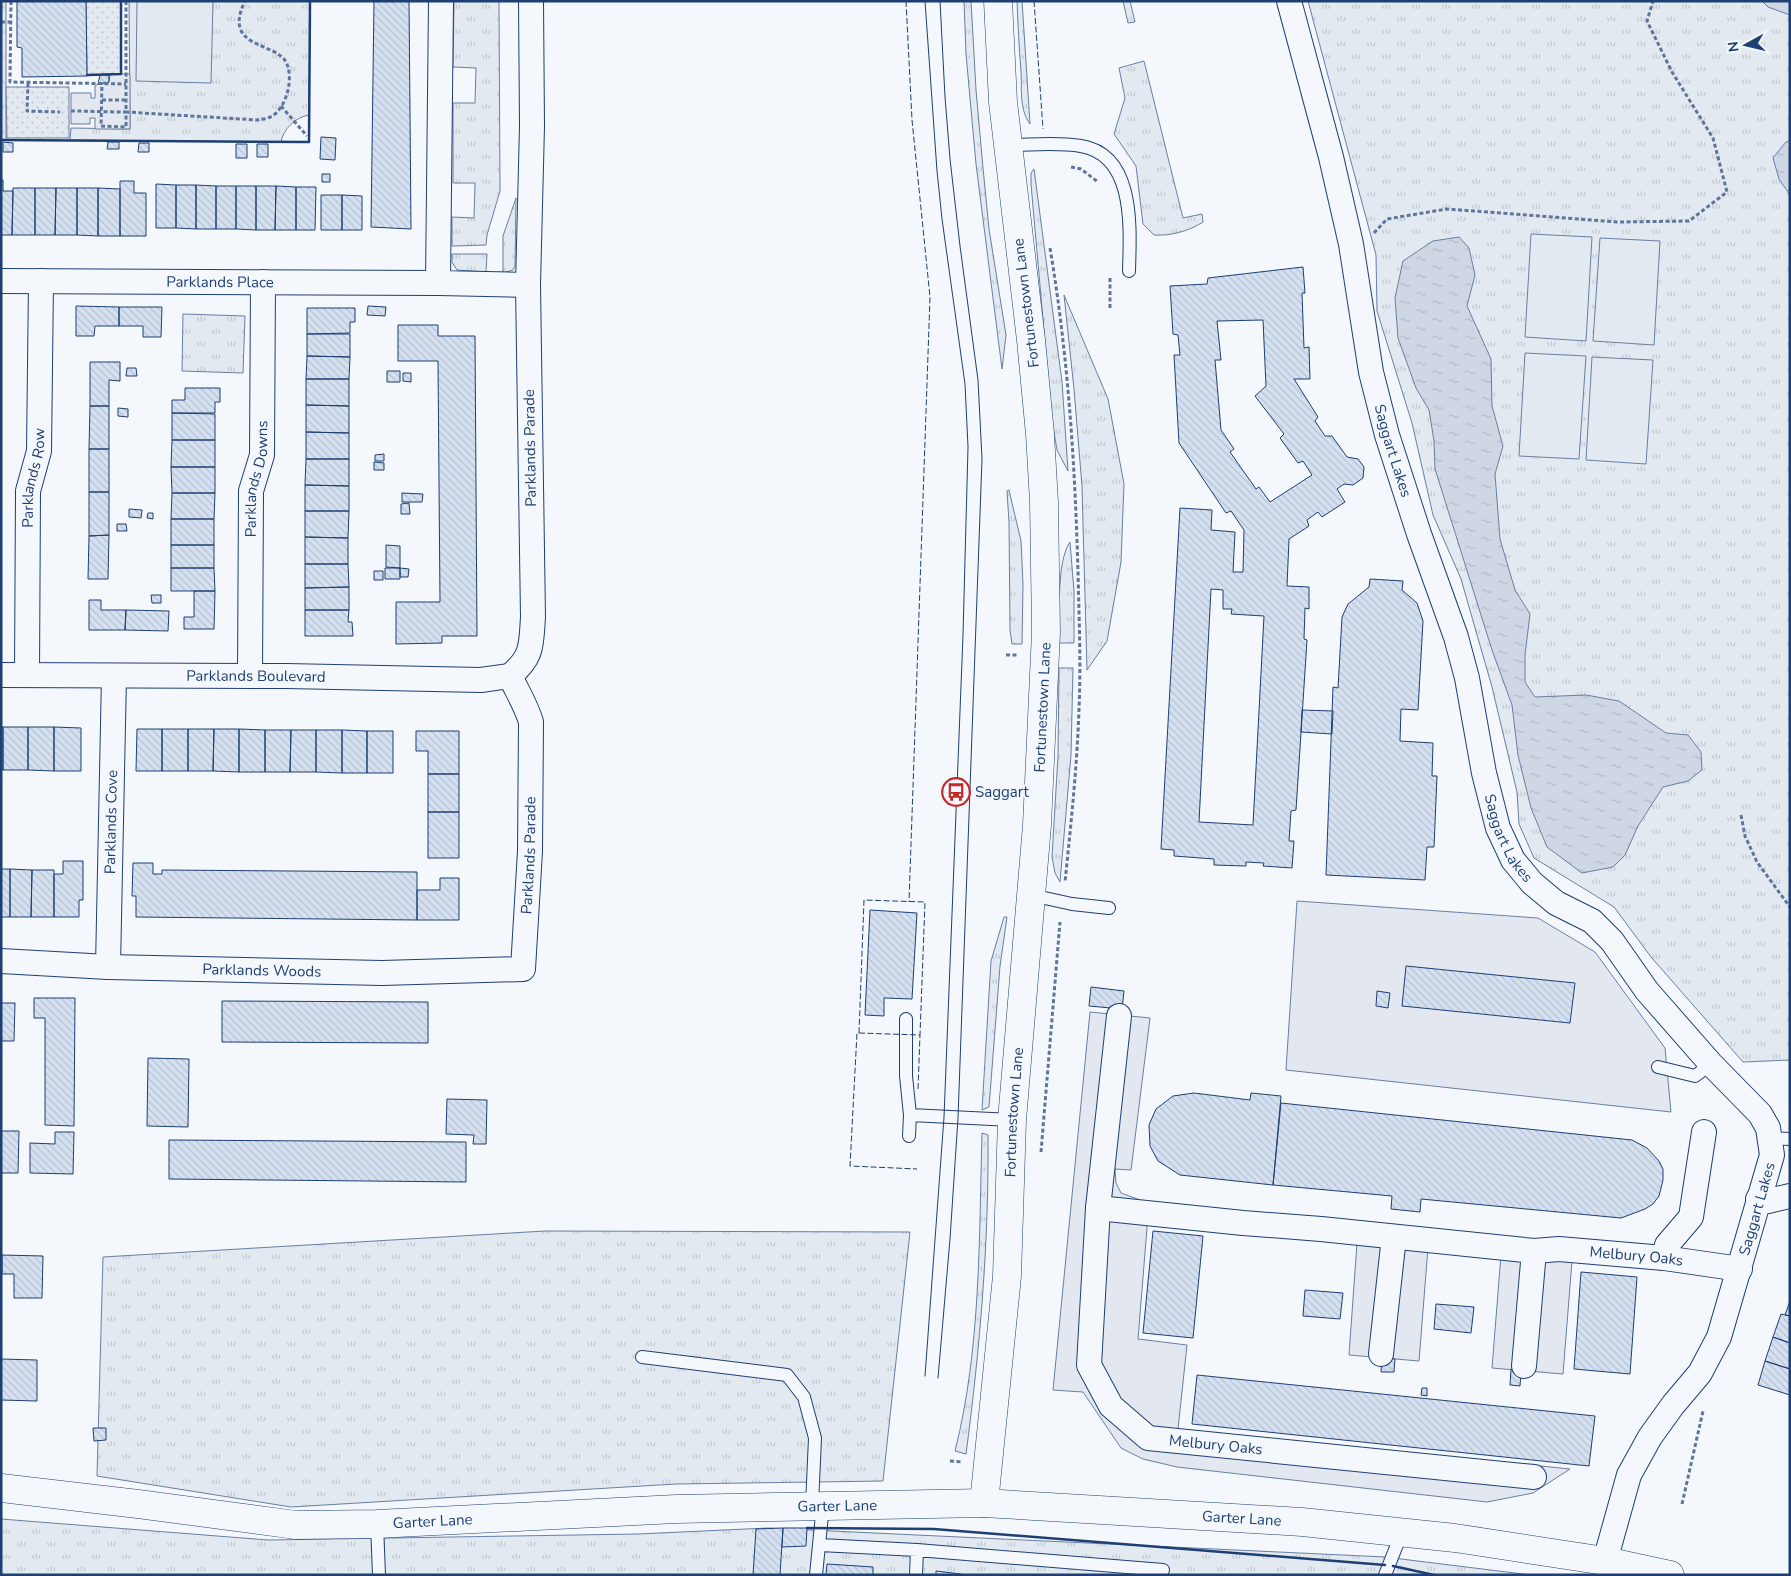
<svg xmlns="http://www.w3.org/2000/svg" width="1791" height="1576" viewBox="0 0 1791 1576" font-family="'Nunito Sans',sans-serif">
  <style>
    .grass { fill: url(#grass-tufts); stroke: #687fa3 }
    .park { fill: url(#park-dots); stroke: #687fa3 }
    .garden { fill: #e3e9f0; stroke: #687fa3 }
    .parking { fill: #e3e8f0; stroke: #687fa3 }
    .water { fill: url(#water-ripples); stroke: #687fa3 }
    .building { fill: url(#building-back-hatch); stroke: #1d3f73; fill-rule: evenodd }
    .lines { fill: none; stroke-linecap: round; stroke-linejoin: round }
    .lane-casing { stroke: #1d3f73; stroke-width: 14 }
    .street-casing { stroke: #1d3f73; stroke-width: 26 }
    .secondary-casing { stroke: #1d3f73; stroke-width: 29 }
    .path { stroke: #5e769c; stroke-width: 3; stroke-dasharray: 4 2.5; stroke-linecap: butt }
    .lane { stroke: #f4f7fb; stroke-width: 12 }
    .street { stroke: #f4f7fb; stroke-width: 24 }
    .secondary { stroke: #f4f7fb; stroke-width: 28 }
    .tram { stroke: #1d3f73; stroke-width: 1 }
    .fence { stroke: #1d3f73; stroke-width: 1; stroke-dasharray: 6 2.5; stroke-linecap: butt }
    .wall { stroke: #1d3f73; stroke-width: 2.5 }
    .labels { text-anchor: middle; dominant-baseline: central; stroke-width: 4; stroke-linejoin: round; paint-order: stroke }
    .street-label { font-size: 15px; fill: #1d3f73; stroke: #f4f7fb }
    .poi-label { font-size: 15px; fill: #1d3f73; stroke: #f4f7fb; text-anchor: start }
  </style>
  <defs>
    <pattern id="grass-tufts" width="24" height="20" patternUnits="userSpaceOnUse" patternTransform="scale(1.25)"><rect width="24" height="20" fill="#e3e9f0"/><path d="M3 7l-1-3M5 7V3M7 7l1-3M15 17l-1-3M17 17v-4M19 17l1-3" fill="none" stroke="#c2c9d1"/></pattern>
    <pattern id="park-dots" width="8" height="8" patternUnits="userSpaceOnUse" patternTransform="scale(1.25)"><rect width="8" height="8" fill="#e3e9f0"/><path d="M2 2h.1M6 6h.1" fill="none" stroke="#c2c9d1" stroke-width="1.8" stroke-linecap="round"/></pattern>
    <pattern id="water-ripples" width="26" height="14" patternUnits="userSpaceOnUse" patternTransform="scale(1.25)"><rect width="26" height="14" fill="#cfd7e4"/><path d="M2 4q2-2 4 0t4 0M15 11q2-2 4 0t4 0" fill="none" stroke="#b1bac7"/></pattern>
    <pattern id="building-back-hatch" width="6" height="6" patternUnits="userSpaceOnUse" patternTransform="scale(1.25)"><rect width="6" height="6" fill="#d5e0f0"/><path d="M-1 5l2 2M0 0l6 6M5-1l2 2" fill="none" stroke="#b6c1d1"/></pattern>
  </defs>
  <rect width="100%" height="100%" fill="#f4f7fb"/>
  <path class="grass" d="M1 1H6V140H1Z
    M129 1H310L309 115C296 117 283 129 281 142L70 140 71 128 130 129Z
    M454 1H499L500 191 487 235 486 245 452 246V217L474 218 475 183H453V103H475L476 68 453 67Z
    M964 1H971L976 90 983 168 989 229 1006 335 1002 369 976 164 966 54Z
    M1017 1H1022L1030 124C1019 109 1022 89 1021 71 1019 48 1018 25 1017 1Z
    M1123 1H1130L1135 22 1128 23Z
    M1308 1H1790V1060L1743 1062 1651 957 1614 907 1534 858 1519 824 1517 792 1492 687 1461 579 1433 515 1412 423 1377 311 1376 255Z
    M1144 61 1183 218 1202 214 1203 222C1189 231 1171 236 1154 235L1143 224 1136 166 1114 134 1125 98 1119 68Z
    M1034 169 1062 382 1068 471 1057 450 1052 421 1031 184V173Z
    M516 198 515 266 513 270 503 273V236Z
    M452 254H487L486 272 457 270 452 262Z
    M1064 295 1108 399 1124 484 1121 562 1107 641 1087 670 1082 486 1074 389Z
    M183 314 245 316 243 373 182 371Z
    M1009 490 1021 541 1023 584 1022 644H1012L1010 630 1009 522 1007 491Z
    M1070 542 1074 591V643H1059C1060 617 1056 562 1070 542Z
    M1059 668H1073L1071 755 1060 882 1055 873 1052 857 1058 756Z
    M1004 917H1007L1000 966 989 1107 982 1110 991 961Z
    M982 1133 988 1135C989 1242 980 1348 966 1454L955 1451C981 1348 979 1239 982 1133Z
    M545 1231 910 1232 883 1481 676 1484 291 1507 97 1476 103 1257Z
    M1 1519 268 1540 638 1534 768 1528 1385 1557 1531 1575H1Z"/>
  <path class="park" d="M86 1H121V74L87 75Z
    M6 87H69V138H7Z"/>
  <path class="garden" d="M137 1H213L211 83 136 81Z
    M1531 234 1592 237 1586 341 1525 337Z
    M1600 238 1660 241 1654 345 1593 341Z
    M1525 353 1586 356 1579 459 1519 456Z
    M1592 357 1653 360 1646 464 1586 460Z"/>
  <path class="parking" d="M110 74H130V129H95V118H90V124H71V93H91V98H95V86L98 84 109 82Z
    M1297 901 1538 918 1595 952 1665 1048 1671 1112 1286 1070Z
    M1090 1012 1150 1018 1131 1170 1115 1169 1116 1183 1121 1193 1140 1200 1147 1228 1138 1339 1187 1345 1178 1429 1570 1469 1533 1493 1487 1502 1177 1467 1143 1459 1121 1448 1083 1392 1053 1390Z
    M1357 1243 1428 1248 1419 1361 1349 1355Z
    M1501 1255 1572 1261 1563 1374 1492 1368Z"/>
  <path class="water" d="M1762 1H1790V15L1768 7Z
    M1790 141V195L1779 179 1773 158 1786 142Z
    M1459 237 1469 248 1475 275 1467 306 1491 359 1492 406 1503 446 1495 474 1500 539 1515 590 1530 614 1525 655V682L1535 697 1586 695 1619 701 1666 733 1688 735 1701 752 1702 770 1688 781 1663 787 1638 826 1625 855 1613 867 1582 873 1547 847 1531 808 1518 755 1512 705 1492 650 1435 469 1434 441 1429 410 1416 388 1398 338 1395 298 1403 261 1433 241Z"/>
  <path class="building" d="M17 1H86L87 76 22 77V48L17 47Z
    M374 1H409L411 229 371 227Z
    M100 75H109V82L98 84Z
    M321 137 336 138 335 160 320 159Z
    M3 142 13 143V152H3Z
    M108 142H119V149H107Z
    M139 143H149V152H138Z
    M236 144H247V158H236Z
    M257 144H268V157H257Z
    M322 174H330V182H322Z
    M1 180H3V191H13L12 235H1Z
    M120 181H134V193H146V236H120Z
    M156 184 176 185V228H156Z
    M176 185H196V229L176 228Z
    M196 185 216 186V229H196Z
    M216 186H236V229H216Z
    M236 186H256V230L236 229Z
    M256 186H276L275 230H256Z
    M276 186 296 187V230H275Z
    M296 187H316L315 230H296Z
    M13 188H35V235H12Z
    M35 188H56L55 235H35Z
    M56 188H77V235H55Z
    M77 188H98V236L77 235Z
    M98 188 120 189V236H98Z
    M321 195H342V230H321Z
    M342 195 362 196V230H342Z
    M1303 267 1305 293H1302L1304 348 1309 347 1310 379H1294L1318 417 1315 421 1325 436H1332L1347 457 1358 459 1364 467 1363 478 1353 485 1344 484 1337 489 1345 502 1322 517 1318 512 1307 520 1309 526 1289 539 1287 586 1309 587V609L1305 608 1304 639 1307 640 1296 810 1291 811 1289 841H1294L1292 868 1263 866 1264 863 1246 862V866L1214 865V859L1174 856V850L1161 849 1180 508 1212 510 1211 530 1235 532 1233 572H1243L1244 530 1231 511 1226 513 1179 443 1174 355H1180L1178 335 1173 334 1170 286 1207 284 1208 278ZM1263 320 1266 386 1255 396 1284 434 1280 438 1298 463 1303 461 1312 475 1270 502 1259 487 1256 489 1230 452 1234 449 1221 430 1215 360H1221L1217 321ZM1211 589 1223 590V609H1232L1231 614 1264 616 1253 825 1199 822Z
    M76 306 119 307V326H95L94 336H76Z
    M368 306 386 307 385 316 367 315Z
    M119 307H162L161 337H143V326H119Z
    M307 308H355V322H350V333L307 334Z
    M398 325H438V336H475L477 636H442V643L396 644V602H440L438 361H398Z
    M307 334H350V357L307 356Z
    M307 356 350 357 349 379H306Z
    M90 362H120V381L109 380V406H90Z
    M127 368H136L137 376H126Z
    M387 371H400V382H387Z
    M403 373H411V382L403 381Z
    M306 379H349V406L306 405Z
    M185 388H220V402H215V413H172V400H185Z
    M306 405 349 406V433L306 432Z
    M90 406H109V449H89Z
    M118 408 128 409V417L118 416Z
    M172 413 215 414V440H172Z
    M306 432 349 433V459H306Z
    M172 440H215V467H171Z
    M89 449H109V492H89Z
    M384 454V461H375V455Z
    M306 459H349V486L305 485Z
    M374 462 384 463V470H374Z
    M171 467H215V493H172Z
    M305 485 349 486V511H305Z
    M89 492H109V535L89 536Z
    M172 493H215L214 519H171Z
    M402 493 423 494 422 502H402Z
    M409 503 410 514H401V504Z
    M129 509 142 510 141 518 129 517Z
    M305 511H349L348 538 305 537Z
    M148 513H153V519L147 518Z
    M171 519H214V545H171Z
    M117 524H126L127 531H117Z
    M109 535 108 579H88L89 536Z
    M305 537 348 538V564H305Z
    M171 545H214V568H171Z
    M386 545 400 546V568L386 567Z
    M305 564H348L349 587 305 588Z
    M171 568H214L215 591H171Z
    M385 568H400V579H385Z
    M400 568 409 569 408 577H400Z
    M374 571H383V580H374Z
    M1370 579 1403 581 1402 590 1417 603 1423 621 1418 710 1401 709 1400 741 1433 743 1432 776H1437L1434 847H1427L1425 880 1326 875 1333 687 1338 688 1342 617 1348 604 1369 587Z
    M349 587V610H305V588Z
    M194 591H215L214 629H184V617H194Z
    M151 595H161V603H152Z
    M89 600H101V610H126L125 630H89Z
    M126 610 169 611 168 631 125 630Z
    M305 610H349L348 622H352L353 636H305Z
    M1302 710 1333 711 1332 734 1301 732Z
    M1 727H3V770H1Z
    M3 727H28V770H3Z
    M28 727H54V771L28 770Z
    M54 727 81 728V771H54Z
    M137 729H162V771H136Z
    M162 729H188V771H162Z
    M188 729H214L213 771H188Z
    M214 729H239V772L213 771Z
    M239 729 265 730V772H239Z
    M265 730H291L290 772H265Z
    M291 730H316V772H290Z
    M316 730H342V773L316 772Z
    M342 730 367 731V773H342Z
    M367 731H393V773H367Z
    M416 731H459V774H428V751H416Z
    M428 774H459V812H428Z
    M428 812H459V858H428Z
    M63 861H83V900H79V917H54V874H63Z
    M133 863H153V874H162V870L417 872V920L136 917V896H132Z
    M1 869H10V917H1Z
    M10 869 32 870 31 917H10Z
    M32 870H54V917H31Z
    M440 878H459V920H417V890H440Z
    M870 910 917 913 912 999 884 998V1016L865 1015Z
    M1406 966 1575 983 1570 1023 1402 1006Z
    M1091 987 1124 991 1122 1009 1089 1006Z
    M1377 991 1390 993 1388 1008 1376 1006Z
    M34 998H75L74 1126 45 1125V1018H34Z
    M222 1001 428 1002V1043L222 1042Z
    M1 1003H15L14 1041H1Z
    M148 1058 189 1059 188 1127 147 1126Z
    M1194 1093 1250 1100 1251 1093 1281 1096 1273 1185 1180 1175 1158 1161 1150 1146 1149 1125 1156 1109 1173 1096Z
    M447 1099 487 1100 486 1144H473L474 1135 446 1134Z
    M1281 1103 1632 1140 1647 1148 1659 1161 1663 1169V1180L1659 1196 1653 1204 1645 1209 1621 1218 1421 1199 1420 1212 1391 1209 1392 1196 1273 1185Z
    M1 1131H19L18 1173H1Z
    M55 1132H74L73 1174 30 1173V1143L55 1144Z
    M169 1140 466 1142V1182L169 1179Z
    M1153 1231 1203 1236 1193 1338 1143 1333Z
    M2 1255 43 1256 42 1298H14V1274H2Z
    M1581 1272 1637 1277 1630 1374 1574 1369Z
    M1305 1290 1343 1293 1340 1319 1303 1316Z
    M1790 1301V1316L1785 1315Z
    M1436 1304 1474 1307 1471 1333 1434 1329Z
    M1781 1314 1790 1316V1343L1773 1337Z
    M1773 1337 1790 1343V1369L1765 1361Z
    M1382 1358 1395 1359 1394 1372H1381Z
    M1 1359 37 1360V1401L1 1400Z
    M1765 1361 1790 1369V1395L1758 1385Z
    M1511 1369 1521 1371 1520 1386 1510 1385Z
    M1197 1375 1595 1416 1589 1466 1192 1424Z
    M1422 1388H1427V1396L1421 1395Z
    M93 1428H106V1440L94 1441Z
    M783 1528 780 1575H753L756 1529Z
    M783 1528H807L806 1546 782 1547Z
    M827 1564 873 1567V1575H826Z
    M936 1571 961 1574V1575H936Z"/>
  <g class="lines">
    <defs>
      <path id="lane" d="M1008 145C1031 145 1057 142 1081 146 1136 155 1130 230 1129 271
        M1031 895 1072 904 1109 908
        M906 1019V1076L910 1115 909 1136
        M1658 1067 1695 1076 1711 1064
        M910 1115 1012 1120
        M1770 1138 1790 1139
        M642 1357 787 1375 804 1397 815 1438 812 1505
        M377 1524 379 1575
        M820 1545 917 1550 1163 1570
        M816 1575 823 1505
        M916 1575 917 1550
        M1385 1575 1402 1532"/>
      <g id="street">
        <path d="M441 1 438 283 528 285"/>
        <path id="s1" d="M1289 1 1331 157 1351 244 1371 372 1387 435 1419 534 1456 637 1467 678 1484 773 1498 828 1513 860 1532 883 1556 903 1592 921 1612 941 1647 991 1711 1064 1760 1114 1768 1128 1772 1155 1719 1337 1700 1373 1673 1405 1650 1437 1629 1475 1605 1561"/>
        <path id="s2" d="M1 281 438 283"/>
        <path id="s3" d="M1 675 286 676 481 680 510 676"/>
        <path id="s4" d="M27 675 28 491 39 451 41 281"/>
        <path id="s5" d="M250 676 251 491 262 455 263 282"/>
        <path d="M510 676C533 656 531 646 533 617L528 285 532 126 531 1"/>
        <path id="s6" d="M1 961 108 967 382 973 523 969 530 851 531 722C526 705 517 691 510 676"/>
        <path id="s7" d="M108 967 114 676"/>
        <path id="s8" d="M1119 1016 1098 1208 1089 1365 1111 1406 1148 1438 1534 1477"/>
        <path d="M1758 1199 1768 1201 1790 1196"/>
        <path id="s9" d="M1098 1208 1243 1223 1321 1229 1534 1251 1559 1249 1664 1258 1740 1269"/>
        <path d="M1664 1258 1667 1245 1691 1217 1704 1132"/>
        <path d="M1381 1354 1394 1237"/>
        <path d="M1524 1366 1534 1251"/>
      </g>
      <g id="secondary">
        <path id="s10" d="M1 1488 138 1504 296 1525 377 1524 676 1509 984 1503 1302 1522 1455 1538 1605 1561 1670 1575"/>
        <path id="s11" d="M984 1503 1007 1276 1012 1120 1037 825 1046 632 1044 502 1040 434 1031 340 1003 102 998 1"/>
      </g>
    </defs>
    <use href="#lane" class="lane-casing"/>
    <use href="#street" class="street-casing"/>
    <use href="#secondary" class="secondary-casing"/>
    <path class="path" d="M11 1 10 82 126 84
      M126 1V112L257 120C263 119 269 119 275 114 287 104 293 79 287 64 278 41 221 50 245 1
      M1 22H10
      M28 83 27 111 60 112
      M102 100H126
      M281 106 307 136
      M71 111C89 111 108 112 126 112V127L101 126 102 84
      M1071 167 1081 169 1098 182
      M1374 233 1387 219 1447 209 1618 222 1689 221 1727 192 1713 138 1672 72 1647 21 1653 1
      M1050 248C1068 355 1075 463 1078 572 1079 617 1081 663 1079 709 1077 767 1071 824 1065 882
      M1110 278V310
      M1006 655H1018
      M1741 815 1745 836 1757 862 1790 907
      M1041 1152 1060 922
      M950 1461 962 1462
      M1682 1504 1703 1411"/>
    <use href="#lane" class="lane"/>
    <use href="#street" class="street"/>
    <use href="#secondary" class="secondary"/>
    <path class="tram" d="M925 1376 944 1117 963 635 968 447 965 384 942 219 937 171 925 1
      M938 1378 950 1239 958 1118 982 459 978 380 960 246 950 159 945 97 940 1"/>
    <path class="fence" d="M906 1 912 120 930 297 909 902
      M1034 1 1043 129
      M859 1033 920 1035 925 902 864 900 859 1033H857L850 1166 917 1169
      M918 1089 920 1035"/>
    <path class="wall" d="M87 75 121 74V1
      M1 140 309 142 310 1
      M807 1528 934 1529 1385 1565
      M1393 1566 1434 1575"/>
  </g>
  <defs>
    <symbol id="bus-ring" viewBox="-11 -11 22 22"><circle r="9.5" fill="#f4f7fb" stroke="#c62828" stroke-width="1.5"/><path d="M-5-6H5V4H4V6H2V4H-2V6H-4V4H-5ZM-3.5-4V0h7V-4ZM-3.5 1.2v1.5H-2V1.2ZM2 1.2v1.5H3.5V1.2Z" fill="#c62828"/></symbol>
  </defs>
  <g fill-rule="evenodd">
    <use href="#bus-ring" x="940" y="776" width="32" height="32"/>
  </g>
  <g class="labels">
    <g class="street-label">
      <text stroke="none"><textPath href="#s2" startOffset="219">Parklands Place</textPath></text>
      <text transform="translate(1026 303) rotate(-97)">Fortunestown Lane</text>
      <text transform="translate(530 448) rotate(-91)">Parklands Parade</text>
      <text stroke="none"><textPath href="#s1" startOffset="462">Saggart Lakes</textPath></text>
      <text stroke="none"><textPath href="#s4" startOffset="198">Parklands Row</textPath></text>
      <text stroke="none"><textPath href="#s5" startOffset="198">Parklands Downs</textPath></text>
      <text stroke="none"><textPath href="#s3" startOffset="255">Parklands Boulevard</textPath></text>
      <text stroke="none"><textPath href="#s11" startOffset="798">Fortunestown Lane</textPath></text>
      <text stroke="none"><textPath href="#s7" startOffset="145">Parklands Cove</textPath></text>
      <text stroke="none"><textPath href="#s1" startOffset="868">Saggart Lakes</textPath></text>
      <text stroke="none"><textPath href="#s6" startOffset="636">Parklands Parade</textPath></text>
      <text stroke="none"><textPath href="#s6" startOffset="261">Parklands Woods</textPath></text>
      <text stroke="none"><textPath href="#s11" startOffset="392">Fortunestown Lane</textPath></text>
      <text transform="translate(1757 1209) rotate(-74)">Saggart Lakes</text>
      <text stroke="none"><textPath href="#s9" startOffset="541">Melbury Oaks</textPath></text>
      <text stroke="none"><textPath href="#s8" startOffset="514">Melbury Oaks</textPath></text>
      <text stroke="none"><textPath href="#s10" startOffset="839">Garter Lane</textPath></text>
      <text stroke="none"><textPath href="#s10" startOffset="1244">Garter Lane</textPath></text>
      <text stroke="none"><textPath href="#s10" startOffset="434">Garter Lane</textPath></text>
    </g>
    <g class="poi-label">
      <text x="975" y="792">Saggart</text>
    </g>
  </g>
  <rect width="1791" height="1576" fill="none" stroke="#1d3f73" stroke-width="5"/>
  <g transform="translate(1746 45) rotate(262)" stroke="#f4f7fb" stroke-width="4" paint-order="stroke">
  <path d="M0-4L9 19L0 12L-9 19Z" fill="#1d3f73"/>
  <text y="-8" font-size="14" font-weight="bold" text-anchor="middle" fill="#1d3f73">N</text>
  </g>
</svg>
